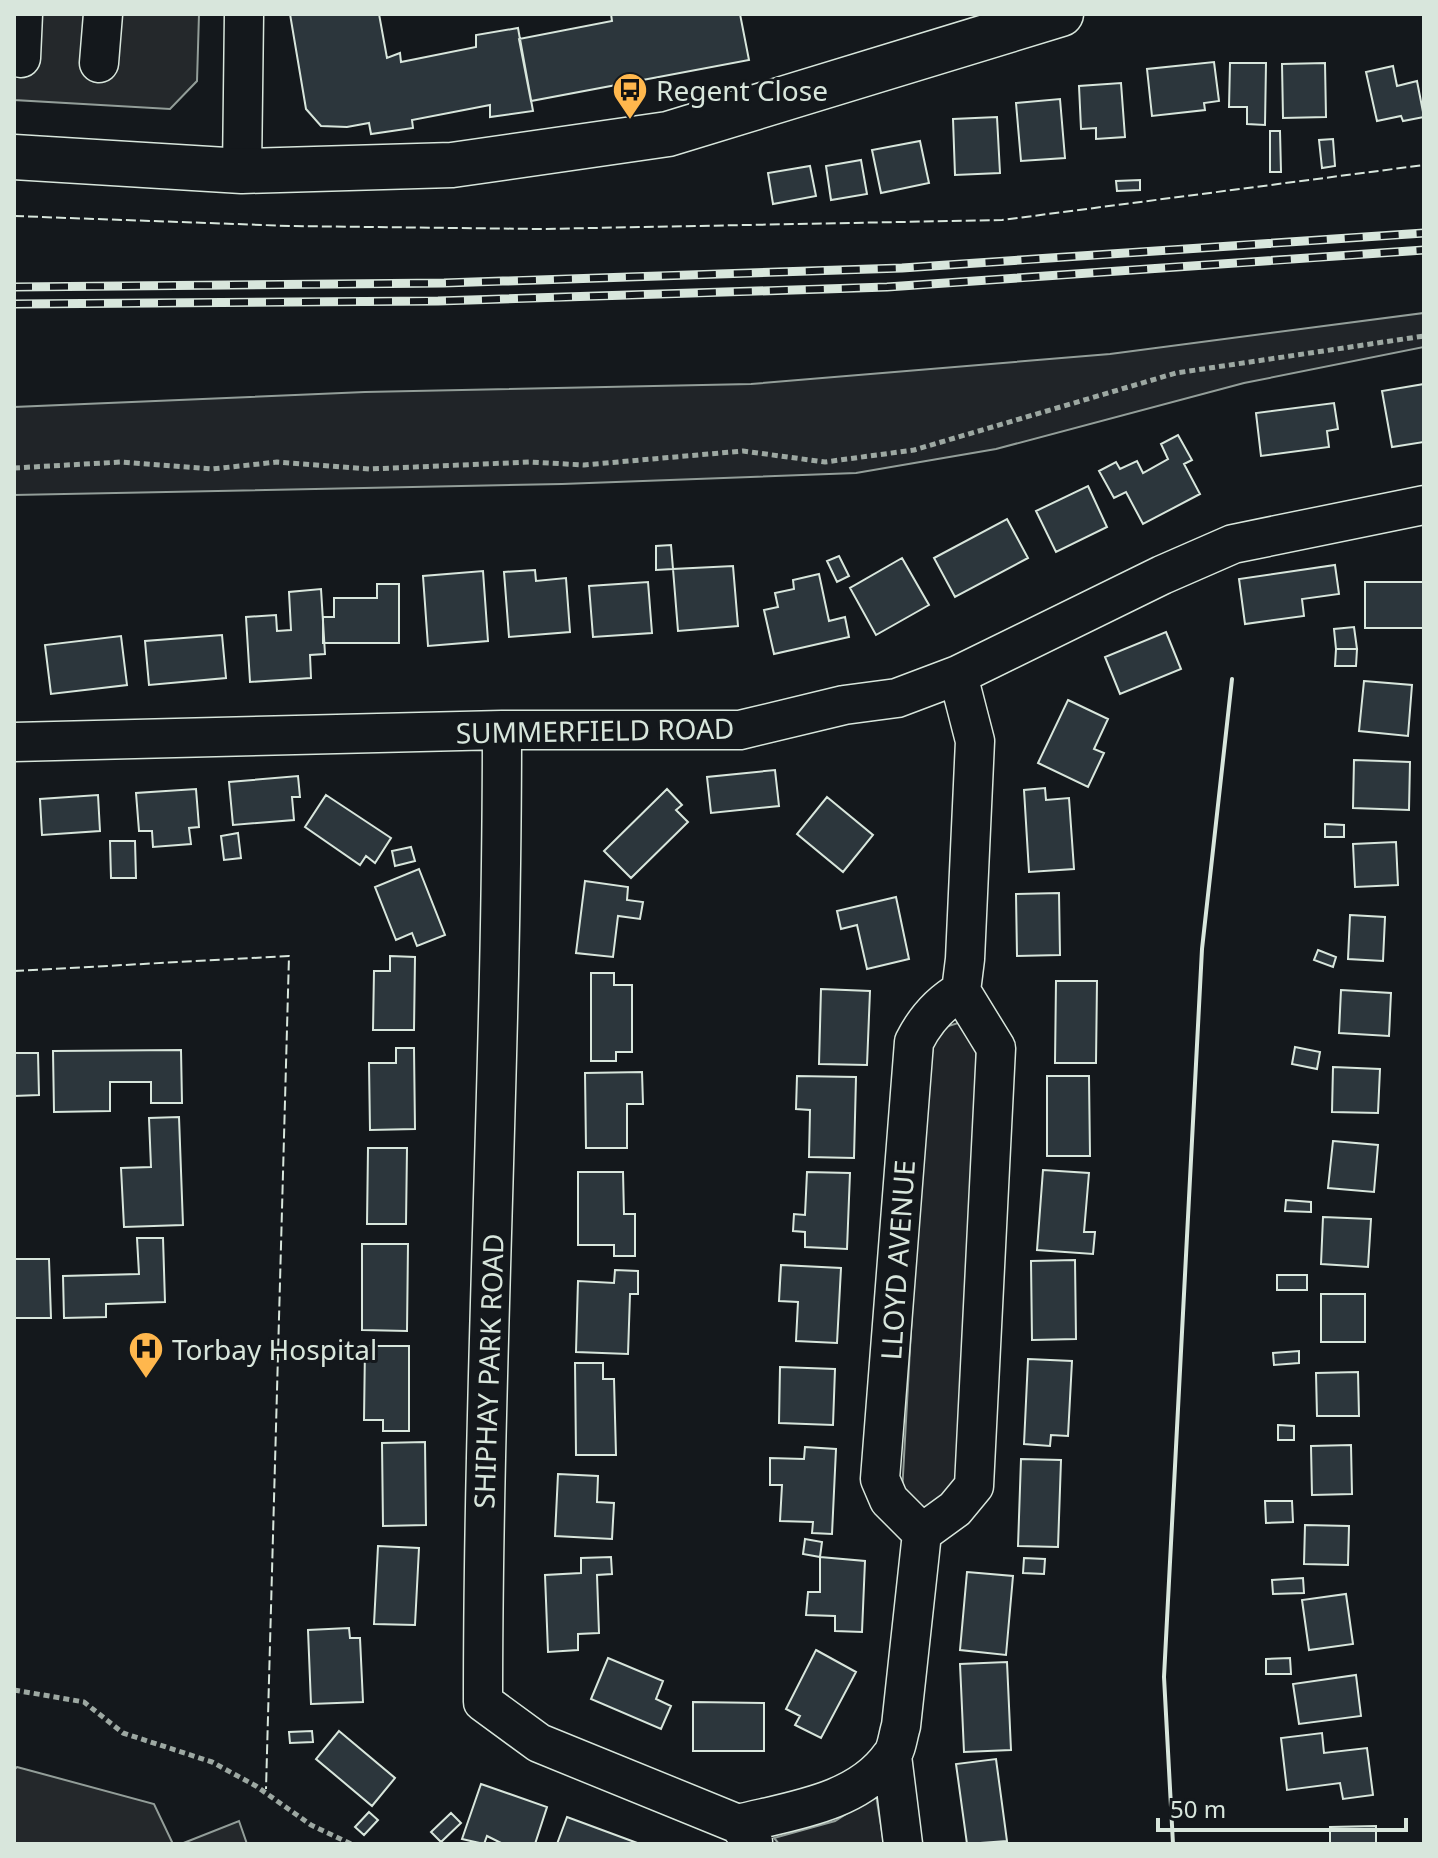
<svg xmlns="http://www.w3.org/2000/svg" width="1438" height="1858" viewBox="0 0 1438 1858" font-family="'Noto Sans',sans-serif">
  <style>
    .green { fill: #202428; stroke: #939e99; stroke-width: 2 }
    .parking { fill: #24282b; stroke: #939e99; stroke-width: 2 }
    .building { fill: #2c363c; stroke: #d8e6dc; stroke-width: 2 }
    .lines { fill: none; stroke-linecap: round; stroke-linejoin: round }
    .minor-casing { stroke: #d8e6dc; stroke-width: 41 }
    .major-casing { stroke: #d8e6dc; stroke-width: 47 }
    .path { stroke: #9da8a2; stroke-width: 5; stroke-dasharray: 6 4; stroke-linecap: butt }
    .minor { stroke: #14181c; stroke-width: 38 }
    .major { stroke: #14181c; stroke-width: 44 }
    .rail-casing { stroke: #d8e6dc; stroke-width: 9 }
    .rail { stroke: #14181c; stroke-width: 6; stroke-dasharray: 18; stroke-linecap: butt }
    .fence { stroke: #d8e6dc; stroke-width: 2; stroke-dasharray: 10 4; stroke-linecap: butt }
    .wall { stroke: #d8e6dc; stroke-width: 4 }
    .labels { text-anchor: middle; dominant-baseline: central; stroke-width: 6; stroke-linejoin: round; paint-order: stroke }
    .poi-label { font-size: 28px; fill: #d8e6dc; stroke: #14181c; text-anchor: start }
    .street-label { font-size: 28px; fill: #d8e6dc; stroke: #14181c }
  </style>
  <rect width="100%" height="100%" fill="#14181c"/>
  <path class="green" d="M1424 313V347L1244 383 996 449 856 473 562 484 14 495V407L365 392 751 384 1110 354Z
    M958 1023 977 1026 966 1477 925 1518 902 1493 922 1132 933 1047 942 1028Z
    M876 1795 884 1844H779L774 1838 835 1821Z"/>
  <path class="parking" d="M14 14H199L197 81 170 109 14 100Z
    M17 1767 154 1804 173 1844H14V1770Z
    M239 1821 247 1844H181Z"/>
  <path class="building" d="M290 14H379L387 58 400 53 401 62 476 47V35L518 28 533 111 490 117V105L412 120 413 128 371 134 369 123 347 127 321 126 306 109Z
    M611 14H740L749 60 531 101 519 39 612 21Z
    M1214 62 1219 101 1204 103 1205 110 1152 116 1147 69Z
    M1230 63H1266L1265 125 1247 124V107H1229Z
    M1325 63 1326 117 1283 118 1282 64Z
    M1393 66 1397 86 1417 81 1424 117 1403 121 1401 116 1377 121 1366 72Z
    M1121 83 1125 137 1096 139V128L1081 129 1079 86Z
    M1060 99 1065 158 1021 161 1016 103Z
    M997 117 1000 173 955 175 953 119Z
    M1270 131H1280L1281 172H1270Z
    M1333 139 1335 166 1322 168 1319 140Z
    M920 141 929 183 881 193 872 150Z
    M861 160 867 194 831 200 826 166Z
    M810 166 816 196 773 204 768 173Z
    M1140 180V190L1117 191 1116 181Z
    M1424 384V442L1392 447 1382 391Z
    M1334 403 1338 429 1327 431 1329 447 1261 456 1256 413Z
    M1178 435 1192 460 1184 464 1200 494 1143 524 1126 492 1114 498 1099 471 1116 462 1120 469 1137 461 1143 473 1168 459 1161 444Z
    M1088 486 1107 527 1056 552 1036 511Z
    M1007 519 1028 558 955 597 934 558Z
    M671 545 673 569 656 570V546Z
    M839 556 849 576 837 582 827 561Z
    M902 558 929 605 876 635 850 588Z
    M1335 565 1339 594 1302 599 1304 616 1245 624 1239 579Z
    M733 566 738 626 678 631 673 569Z
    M535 570 536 581 566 578 570 632 509 637 504 572Z
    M483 571 488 641 428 646 423 576Z
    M819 574 829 621 845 617 849 637 774 654 764 610 778 607 775 593 794 589 793 580Z
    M648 582 652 633 593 637 589 586Z
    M1365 582H1424V628H1365Z
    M377 584H399V643H323V617H334V598H377Z
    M321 589 325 654 310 655 311 678 250 682 246 617 276 615 277 631 291 630 289 592Z
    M1354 627 1357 649H1336L1334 629Z
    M1166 632 1181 669 1120 694 1105 657Z
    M222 635 226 678 149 685 145 641Z
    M121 636 127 685 51 694 45 645Z
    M1336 649H1357L1356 666H1335Z
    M1364 681 1412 685 1408 736 1359 731Z
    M1068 700 1108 719 1094 749 1104 753 1088 787 1038 763Z
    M1354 760 1410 762 1409 810 1353 808Z
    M775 770 779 806 711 813 707 777Z
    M298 776 300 797H292L294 820 233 825 229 782Z
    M1045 788 1046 800 1069 798 1074 869 1029 872 1024 790Z
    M196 789 199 827 189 828 191 844 153 847 152 831H139L136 793Z
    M667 789 682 805 676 810 688 822 631 878 604 851Z
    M98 795 100 831 42 835 40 799Z
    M326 795 391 838 375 863 366 856 360 865 305 827Z
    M827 797 873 835 843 872 797 834Z
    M1325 824 1344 825V837H1325Z
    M238 833 241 858 224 860 221 836Z
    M110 841H135L136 878H111Z
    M1396 842 1398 885 1355 887 1353 844Z
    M411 847 415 861 395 866 392 851Z
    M419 869 445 935 417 946 412 933 396 940 375 887Z
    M585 881 628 887 627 900 643 902 640 919 618 916 613 957 576 953Z
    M1059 893 1060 955 1017 956 1016 894Z
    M896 897 909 959 867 969 857 925 841 929 837 911Z
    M1350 915 1385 917 1383 961 1348 959Z
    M1318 950 1336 957 1333 967 1314 960Z
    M390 956 415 957 414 1030H373L374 971H390Z
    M591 973H614V985H632V1052H616V1061H591Z
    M1056 981H1097L1096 1063H1055Z
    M821 989 870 991 867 1065 819 1064Z
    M1341 990 1391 993 1389 1036 1339 1033Z
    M1295 1047 1320 1052 1317 1069 1292 1064Z
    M396 1048H414L415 1129 370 1130 369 1063H396Z
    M181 1050 182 1103H151V1082H110V1111L54 1112 53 1051Z
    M14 1053H38L39 1095 14 1096Z
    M1333 1067 1380 1069 1378 1113 1332 1112Z
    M642 1072 643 1104H627V1148H586L585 1073Z
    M797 1076 856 1077 854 1158 809 1157 810 1110 796 1109Z
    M1047 1076H1089L1090 1156H1047Z
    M179 1117 183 1225 124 1227 121 1168 151 1167 149 1118Z
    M1333 1141 1378 1145 1374 1192 1328 1188Z
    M368 1148H407L406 1224H367Z
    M1043 1170 1089 1173 1084 1232H1095L1093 1254 1037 1250Z
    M578 1172H623L624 1214H635V1256H614V1245H578Z
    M807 1172 850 1173 847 1249 805 1247V1232L793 1231 794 1214 805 1215Z
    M1286 1200 1311 1202V1212L1285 1211Z
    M1323 1217 1371 1219 1368 1267 1321 1264Z
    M137 1238H163L165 1302 106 1304V1317L64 1318 63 1276 139 1274Z
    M362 1244H408L407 1331 362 1330Z
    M14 1259H49L51 1318H14Z
    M1075 1260 1076 1339 1032 1340 1031 1261Z
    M781 1265 841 1268 837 1343 796 1341 798 1302 779 1301Z
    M615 1270 638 1271V1294H630L628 1354 576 1352 578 1281 614 1283Z
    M1277 1275H1307V1290H1277Z
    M1321 1294H1365V1342H1321Z
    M365 1346H409V1431H383V1420H364Z
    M1299 1351V1363L1274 1365 1273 1353Z
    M1028 1359 1072 1361 1068 1436 1051 1435 1050 1446 1024 1444Z
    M575 1363H603V1379H614L616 1455H576Z
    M780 1367 835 1369 833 1425 779 1423Z
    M1358 1372 1359 1416H1317L1316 1373Z
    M1278 1425 1294 1426V1440H1278Z
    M425 1442 426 1525 383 1526 382 1443Z
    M1351 1445 1352 1494 1312 1495 1311 1446Z
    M805 1447 836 1449 832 1534 812 1533 813 1522 780 1521 782 1485H770V1458L804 1459Z
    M1021 1459 1061 1460 1058 1547 1018 1546Z
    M558 1474 598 1476 597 1502 614 1503 612 1539 555 1536Z
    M1265 1501H1292L1293 1522 1266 1523Z
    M1305 1525 1349 1526 1348 1565 1304 1564Z
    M805 1539 822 1542 820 1557 803 1554Z
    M378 1546 419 1548 415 1625 374 1624Z
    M611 1557 612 1574 597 1575 599 1633 578 1634V1650L548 1652 545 1575 581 1573V1558Z
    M820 1557 865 1561 862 1632 835 1631V1616L806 1615 808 1592H820Z
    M1024 1558 1045 1559 1044 1574 1023 1573Z
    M967 1572 1013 1576 1006 1655 960 1650Z
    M1303 1578 1304 1593 1273 1594 1272 1580Z
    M1346 1594 1353 1644 1309 1650 1302 1600Z
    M349 1628 350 1638H360L363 1702 311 1704 308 1630Z
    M816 1650 856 1672 821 1738 795 1725 800 1716 786 1709Z
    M608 1658 663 1681 656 1699 671 1706 661 1729 591 1699Z
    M1290 1658 1291 1674H1266V1659Z
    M1007 1662 1011 1750 964 1752 960 1664Z
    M1356 1675 1361 1716 1299 1724 1293 1684Z
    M693 1702 764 1703V1751H693Z
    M312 1731 313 1742 290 1743 289 1732Z
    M339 1731 395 1778 372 1806 316 1759Z
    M1322 1733 1324 1753 1367 1748 1373 1795 1343 1799 1340 1783 1287 1790 1281 1738Z
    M996 1759 1007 1841 967 1844 956 1764Z
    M481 1784 547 1807 535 1844H503L487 1836 484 1844 462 1839Z
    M369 1812 378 1820 364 1835 355 1827Z
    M451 1813 461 1823 441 1842 431 1832Z
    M567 1817 640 1844H557Z
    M1376 1826V1844H1330V1827Z"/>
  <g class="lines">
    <defs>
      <path id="minor" d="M21 58 23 14
        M99 63 103 14
        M242 171 244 14
        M502 730C502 1054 483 1378 483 1702L539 1743 738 1824 753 1842
        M14 742 502 730H740L844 705 897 698 958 675 1162 575 1233 544 1424 505
        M922 1533 955 1509 974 1486 996 1048 961 991
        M892 1756 903 1844
        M738 1824C790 1811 858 1803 891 1756 897 1749 898 1735 901 1726L922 1533 889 1500 880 1479 914 1042C925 1020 940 1003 961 991L965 959 975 741 958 675"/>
      <path id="major" d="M14 157 242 171 452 165 668 134 1061 14"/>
    </defs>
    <use href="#minor" class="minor-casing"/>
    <use href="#major" class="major-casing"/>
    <path class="path" d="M14 468 121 462 212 469 277 462 370 469 530 462 584 465 743 451 825 462 914 450 1176 373 1424 336
      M14 1690 84 1702 123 1733 212 1762 256 1786 311 1825 351 1844"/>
    <use href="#minor" class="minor"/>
    <use href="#major" class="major"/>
    <defs>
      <path id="rail" d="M14 287 444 283 902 268 1424 233
        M14 304 438 301 887 287 1424 250"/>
    </defs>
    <use href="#rail" class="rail-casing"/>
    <use href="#rail" class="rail"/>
    <path class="fence" d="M14 216 290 226 541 229 1002 220 1424 165
      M14 971 289 956 266 1789"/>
    <path class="wall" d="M1173 1844 1164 1677 1202 949 1232 679"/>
  </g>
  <defs>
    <symbol id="bus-pin" viewBox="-11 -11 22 30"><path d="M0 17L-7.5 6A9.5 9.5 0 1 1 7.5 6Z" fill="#ffb74d" stroke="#14181c"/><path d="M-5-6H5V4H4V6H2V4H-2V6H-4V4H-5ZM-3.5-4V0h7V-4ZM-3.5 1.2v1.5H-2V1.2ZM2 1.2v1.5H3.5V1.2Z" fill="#111"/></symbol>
    <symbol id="hospital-pin" viewBox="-11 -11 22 30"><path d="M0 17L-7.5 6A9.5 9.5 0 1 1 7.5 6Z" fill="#ffb74d" stroke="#14181c"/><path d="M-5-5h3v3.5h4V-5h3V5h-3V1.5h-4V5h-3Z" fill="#111"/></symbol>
  </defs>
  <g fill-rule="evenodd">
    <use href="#bus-pin" x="610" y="70" width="40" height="54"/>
    <use href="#hospital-pin" x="126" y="1329" width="40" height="54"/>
  </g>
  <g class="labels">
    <g class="poi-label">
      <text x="656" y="90">Regent Close</text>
      <text x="172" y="1349">Torbay Hospital</text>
    </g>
    <g class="street-label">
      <text transform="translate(595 730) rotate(-1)">SUMMERFIELD ROAD</text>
      <text transform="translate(897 1260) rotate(-86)">LLOYD AVENUE</text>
      <text transform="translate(488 1371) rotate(-88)">SHIPHAY PARK ROAD</text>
    </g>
  </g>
  <rect width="1438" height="1858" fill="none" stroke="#d8e6dc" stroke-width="32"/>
  <path d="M1158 1818v12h248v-12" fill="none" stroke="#d8e6dc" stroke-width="4"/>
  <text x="1170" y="1818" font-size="24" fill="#d8e6dc" stroke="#14181c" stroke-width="6" paint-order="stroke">50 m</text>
</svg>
